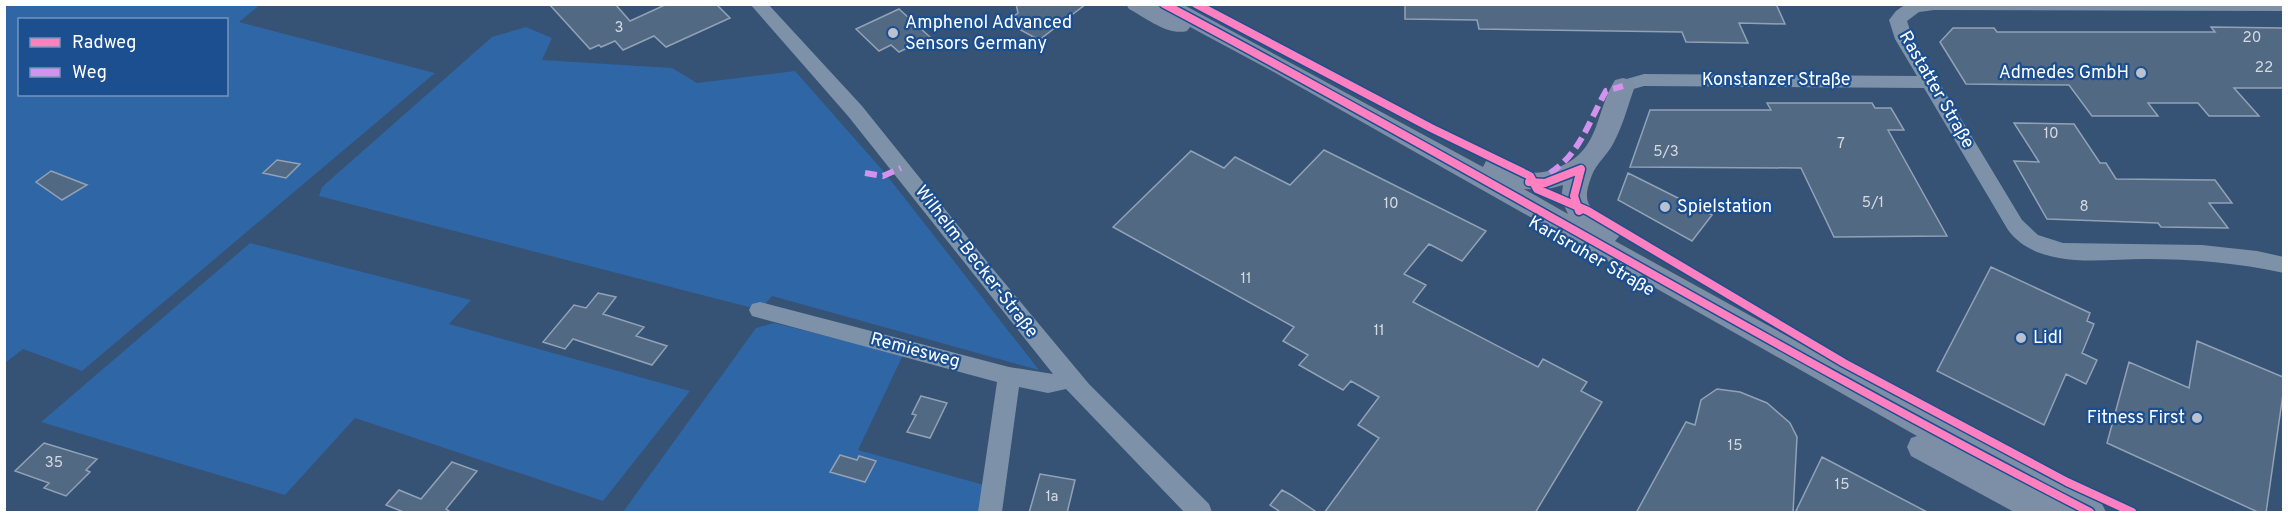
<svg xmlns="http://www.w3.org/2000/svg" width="2288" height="517" viewBox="0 0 2288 517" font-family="Overpass,sans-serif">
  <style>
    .green { fill: #2f66a5; fill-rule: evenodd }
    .building { fill: #526984; stroke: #92a2b6; stroke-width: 1.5 }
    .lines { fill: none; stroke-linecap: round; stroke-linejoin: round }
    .minor { fill: #7d92a8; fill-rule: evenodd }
    .major { fill: #7d8ea7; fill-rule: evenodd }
    .quiet { stroke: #d193ec; stroke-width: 6; stroke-dasharray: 12 6; stroke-linecap: butt }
    .cycleway-casing { stroke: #1b4f8f; stroke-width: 11 }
    .cycleway { stroke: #ff80c0; stroke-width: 8 }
    .poi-dot { fill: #b9c2ce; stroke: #1b4f8f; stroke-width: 2 }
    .labels { text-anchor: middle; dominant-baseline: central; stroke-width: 4.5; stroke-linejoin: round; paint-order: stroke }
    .number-label { font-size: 15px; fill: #d4dae0 }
    .poi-label { font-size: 18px; fill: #fff; stroke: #1b4f8f; text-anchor: start }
    .street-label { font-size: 18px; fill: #fff; stroke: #1b4f8f }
  </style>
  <rect width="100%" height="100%" fill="#365274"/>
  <path class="green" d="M5 5H260L239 22 435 73 82 371 23 349 5 363ZM20 20H226V94H20Z
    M526 27 552 38 542 60 672 68 697 83 795 71 885 173 1039 370 772 296 760 310 319 196 322 187 492 37Z
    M250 243 471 300 449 324 690 391 603 501 355 418 285 495 41 422Z
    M774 323 903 355 858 450 984 485 979 512H623L756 328Z"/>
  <path class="building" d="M549 4H615L630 21 667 4H716L730 18 666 47 654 36 623 50 615 41 601 47 599 45 590 49Z
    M1016 4H1086L1039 40 1006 22 1018 13Z
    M1405 4H1776L1785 24 1739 23 1748 43 1686 42 1682 32 1479 29 1477 20 1405 19Z
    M899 9 930 37 899 52 891 45 879 51 856 29Z
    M2211 27 2283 28V88H2234L2259 116H2209L2198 103H2148L2158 116H2092L2069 85 1966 84 1940 42 1953 28H1994L1997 32H2215Z
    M1767 103H1872L1875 108H1891L1904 130H1888L1947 236 1834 237 1801 168 1630 167 1650 110H1771Z
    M2014 123 2074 124 2100 163H2106L2116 179 2215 180 2232 203H2209L2228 228 2161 227 2158 223 2047 219 2014 161 2039 162Z
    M1324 150 1486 231 1462 261 1429 244 1404 274 1426 285 1413 302 1538 367 1543 359 1587 382 1581 391 1602 402 1535 513H1324L1379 438 1358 425 1379 397 1351 381 1343 390 1299 365 1308 355 1283 341 1294 327 1113 227 1191 151 1224 168 1235 157 1290 185Z
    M277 160 300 164 286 178 263 173Z
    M51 171 87 185 62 200 36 182Z
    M1628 173 1712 215 1692 241 1618 200Z
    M1991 267 2090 313 2087 321 2094 324 2082 353 2097 360 2086 384 2066 374 2044 425 1937 371Z
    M598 293 616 297 603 314 644 327 636 336 667 346 652 365 573 339 565 349 543 342 574 305 586 308Z
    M2197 341 2283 377V394L2266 513H2260L2107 443 2129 362 2189 388Z
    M1717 389 1740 392 1767 403 1790 423 1797 437 1793 513H1636L1686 422 1695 425 1701 400Z
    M921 396 947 403 930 438 907 432 916 415 912 414Z
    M44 443 97 459 86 470 90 472 66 496 44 488 49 483 15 471Z
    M840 455 857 460 859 456 876 461 865 482 830 472Z
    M1822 457 1929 513H1795Z
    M452 462 477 471 446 509 452 513H406L386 505 399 490 421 499Z
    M1040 474 1075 480 1067 513H1029Z
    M1282 490 1291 495 1318 513H1282L1270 505Z"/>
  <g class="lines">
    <path class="minor" d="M750 4H768L862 106 993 269 1089 384 1209 504 1212 512H1184L1066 389 1048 393 1019 387 1002 512H978L997 382 752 316 749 310 752 304 760 302 1009 367 1053 374 848 116Z
      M1906 4H2284V11L1934 10 1919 12 1907 21 1913 39 2022 220 2038 235 2063 243 2202 245 2257 251 2284 257V273C2238 263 2193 259 2146 259 2118 259 2086 263 2059 258 2038 254 2021 247 2008 230L1924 88 1644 86 1623 92 1616 90 1614 86 1616 82 1644 74 1917 76 1895 39 1889 20 1896 11Z"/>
    <path class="major" d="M1126 4H1182L1483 167 1486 161 1495 158C1507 162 1518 171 1530 172 1540 174 1548 171 1557 168 1601 151 1594 114 1615 80L1623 78 1631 80 1635 86C1628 105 1623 126 1613 144 1608 154 1596 164 1592 175 1589 183 1585 194 1588 202 1594 217 1615 220 1622 233L1615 241 1867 380 2101 502 2106 512H2014L1911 456 1907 447 1911 438 1917 436 1272 71 1190 27 1187 31C1168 36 1146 18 1129 9ZM1563 185 1561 199 1568 214 1524 189 1545 190Z"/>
    <path class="quiet" d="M865 173 883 176 901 168
      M1550 173C1580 154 1589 121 1606 91L1623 86"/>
    <defs>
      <path id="cycleway" d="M1164 4C1475 169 1777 351 2090 512
        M1196 4 1431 128 1530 176 1537 189 1588 211 1844 363 2067 482 2132 512
        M1529 182 1545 183 1581 169 1574 196 1579 211"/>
    </defs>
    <use href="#cycleway" class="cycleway-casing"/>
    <use href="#cycleway" class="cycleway"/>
  </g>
  <g class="poi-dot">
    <circle cx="893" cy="33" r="6"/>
    <circle cx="2141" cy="73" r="6"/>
    <circle cx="1665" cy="207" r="6"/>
    <circle cx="2021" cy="338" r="6"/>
    <circle cx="2197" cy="418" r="6"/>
  </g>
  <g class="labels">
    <g class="number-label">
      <text x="619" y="28">3</text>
      <text x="2252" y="38">20</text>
      <text x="2264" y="68">22</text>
      <text x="2051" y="134">10</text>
      <text x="1841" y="144">7</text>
      <text x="1666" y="152">5/3</text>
      <text x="1873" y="203">5/1</text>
      <text x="1391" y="204">10</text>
      <text x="2084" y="207">8</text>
      <text x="1246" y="279">11</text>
      <text x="1379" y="331">11</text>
      <text x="1735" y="446">15</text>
      <text x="54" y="463">35</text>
      <text x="1842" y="485">15</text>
      <text x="1052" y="497">1a</text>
    </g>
    <g class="poi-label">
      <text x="905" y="23">Amphenol Advanced<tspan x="905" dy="21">Sensors Germany</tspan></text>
      <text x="2129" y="73" text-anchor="end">Admedes GmbH</text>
      <text x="1677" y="207">Spielstation</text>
      <text x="2033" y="338">Lidl</text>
      <text x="2185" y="418" text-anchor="end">Fitness First</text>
    </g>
    <g class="street-label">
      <text x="1776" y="80">Konstanzer Straße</text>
      <text transform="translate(1936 90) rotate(60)">Rastatter Straße</text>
      <text transform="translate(1591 257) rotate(30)">Karlsruher Straße</text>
      <text transform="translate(976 262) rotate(52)">Wilhelm-Becker-Straße</text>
      <text transform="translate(915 351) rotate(15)">Remiesweg</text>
    </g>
  </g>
  <rect width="2288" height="517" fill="none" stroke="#ffffff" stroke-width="12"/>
  <rect x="18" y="18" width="210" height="78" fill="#1b4f8f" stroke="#7695bc" stroke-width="1.5"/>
  <rect x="30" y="38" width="30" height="9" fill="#ff80c0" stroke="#7695bc" stroke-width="1.5"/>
  <text x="72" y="48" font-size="18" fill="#ffffff">Radweg</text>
  <rect x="30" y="68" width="30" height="9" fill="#d193ec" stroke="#7695bc" stroke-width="1.5"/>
  <text x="72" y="78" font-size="18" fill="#ffffff">Weg</text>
</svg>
